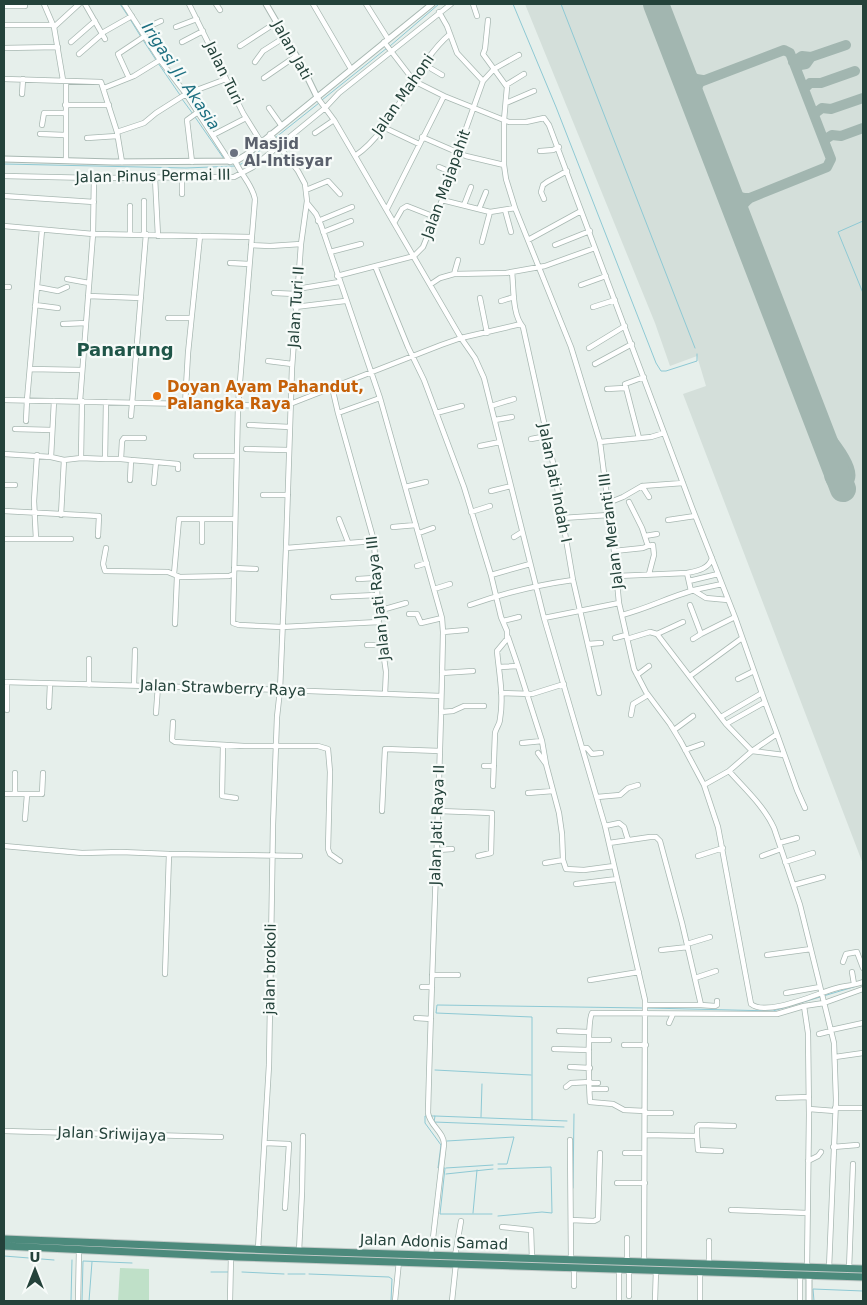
<svg xmlns="http://www.w3.org/2000/svg" width="867" height="1305" viewBox="0 0 867 1305" font-family="'DejaVu Sans',sans-serif">
  <style>
    .built { fill: #d4dfda }
    .green { fill: #bfe0c8 }
    .lines { fill: none; stroke-linecap: round; stroke-linejoin: round }
    .stream { stroke: #8ec9d4; stroke-width: 1 }
    .taxiway { stroke: #a2b6b0; stroke-width: 10 }
    .runway { stroke: #a2b6b0; stroke-width: 26 }
    .minor-casing { stroke: #a8b8b2; stroke-width: 6 }
    .tertiary-casing { stroke: #a8b8b2; stroke-width: 7 }
    .trunk-casing { stroke: #c2cac8; stroke-width: 9 }
    .minor { stroke: #fff; stroke-width: 4.5 }
    .tertiary { stroke: #fff; stroke-width: 5 }
    .trunk { stroke: #4c8a7c; stroke-width: 7 }
    .worship-dot { fill: #6b7280; stroke: #f7fbf9; stroke-width: 2 }
    .food-dot { fill: #e8710a; stroke: #f7fbf9; stroke-width: 2 }
    .labels { text-anchor: middle; dominant-baseline: central; stroke-width: 4.5; stroke-linejoin: round; paint-order: stroke }
    .street-label { font-size: 15px; fill: #24423a; stroke: #f7fbf9 }
    .worship-label { font-size: 15px; font-weight: bold; fill: #5b616d; stroke: #f7fbf9; text-anchor: start }
    .food-label { font-size: 15px; font-weight: bold; fill: #c56008; stroke: #f7fbf9; text-anchor: start }
    .water-label { font-size: 16px; font-style: italic; fill: #1c6f80; stroke: #f7fbf9 }
    .quarter-label { font-size: 18px; font-weight: bold; fill: #1f5548; stroke: #f7fbf9 }
  </style>
  <rect width="100%" height="100%" fill="#e6efeb"/>
  <path class="built" d="M525 4H863V864L683 394 706 386 697 356 670 366 655 323Z"/>
  <path class="green" d="M120 1268 149 1269V1301H118Z"/>
  <g class="lines">
    <path class="stream" d="M120 4 128 16
      M513 4 556 107 656 363 661 371H666L697 361V354
      M561 4 695 348
      M130 19 141 37
      M143 40 156 60
      M390 46 439 4
      M158 63 180 95
      M182 99 193 114
      M322 100 387 48
      M195 117 224 159
      M275 138 319 103
      M4 164 186 168 235 166
      M239 165 249 160 272 140
      M863 221 838 232 863 293
      M648 1008 773 1011 857 986
      M435 1070 531 1075
      M427 1116H425V1123L441 1145 438 1168H445L440 1214H492
      M431 1116H435L434 1122 564 1127
      M435 1116 567 1121
      M481 1117 482 1084
      M532 1120V1017L436 1013 437 1005 644 1008
      M447 1141 514 1137 507 1164H498
      M446 1168 493 1165
      M446 1174 493 1169
      M573 1188 574 1114
      M473 1213 477 1170
      M498 1216 542 1212 552 1213 551 1167 498 1169
      M4 1256 54 1260
      M211 1272H228
      M242 1272 284 1274
      M288 1274H305
      M309 1274 389 1277 392 1279 391 1301
      M71 1301 72 1260
      M82 1301 83 1261 132 1263
      M89 1301 92 1262
      M814 1301 813 1289 863 1291"/>
    <path class="taxiway" d="M669 39C677 57 681 79 703 80
      M793 62 802 56 811 57 846 45
      M795 66 806 64 811 57
      M804 89 810 83H821L855 71
      M814 114 822 108 831 109 863 98
      M708 140 694 99V93L700 82 784 50 790 53 831 159 827 167 750 198C741 205 739 211 740 222
      M824 140 832 135 841 136 863 128
      M725 184 732 195 745 198H750
      M816 419C825 432 860 469 848 482 845 485 841 487 837 486 832 484 829 479 829 474L834 465"/>
    <path class="runway" d="M656 4 843 489"/>
    <defs>
      <path id="minor" d="M44 4 53 25
        M85 4 105 39
        M124 4 160 60 186 94 230 162
        M189 4 243 113 261 142
        M216 4 220 10
        M313 4 351 69
        M366 4 388 39
        M473 4 477 16
        M4 6H25
        M439 12 447 26 457 53 483 81 494 69 519 55
        M4 25H53L54 27
        M54 27 63 80
        M54 27 79 4
        M176 27 197 19
        M141 30 161 21
        M102 33 132 16
        M71 42 95 21
        M182 42 203 31
        M384 42 414 81 444 96 387 209
        M240 46 277 22
        M4 48 58 47
        M79 54 102 34
        M255 62 263 51 285 37
        M425 65 442 75
        M129 78 118 54 145 36
        M264 78 296 56
        M4 79 101 82 117 132 122 162
        M66 81V160
        M506 85 524 74
        M104 88 134 76 160 60
        M22 94 23 79
        M444 96 509 122H526L544 118 549 125 693 510 735 617 765 702
        M317 97 334 120 355 156 461 338 475 358 484 378 544 618 605 826 645 1000 644 1263
        M506 103 534 91
        M65 105H109
        M269 108 281 125
        M42 125 44 113H65
        M383 127 419 144
        M117 132 144 123 156 113 186 94 226 79
        M315 133 334 120
        M40 134 65 135
        M213 135 246 118
        M422 137 466 156 504 165V120L507 87 483 54 485 49 488 20
        M87 138 117 136
        M540 151 553 150 559 147
        M355 156C395 129 413 65 450 34
        M235 161C241 175 252 184 255 199L238 406 233 623 239 625 282 627 379 622
        M192 162 187 120 198 112
        M439 167 453 173
        M4 176 94 178 234 177 253 167 325 108 339 93 451 4
        M182 177V194
        M155 178 158 236
        M306 190 328 181 340 194
        M4 196 94 202
        M544 199 541 192 543 185 547 182 567 171
        M442 200 490 212 482 242
        M144 201V234
        M307 203 316 214 321 225 380 398 442 618 443 632C440 793 432 953 428 1113 430 1126 444 1132 444 1144L431 1255
        M464 205 471 187
        M130 206V234
        M515 208 571 347 600 442 614 551 619 603 634 669 646 692 670 724 681 742 704 785 718 827 751 1004C767 1017 818 993 837 988 845 986 855 985 863 982
        M479 209 486 192
        M505 210 511 232
        M490 212 515 208 506 179 504 165
        M318 221 352 207
        M394 223 402 209 407 206 435 217
        M4 226 93 234 251 237
        M323 232 351 221
        M528 240 581 211
        M251 245 270 246 301 244
        M555 245 590 231
        M330 252 361 244
        M230 263 249 264
        M375 266 408 347 424 380 464 487 491 575 501 617 507 631V639L497 651C499 673 504 697 500 719 500 724 496 728 495 733L493 786
        M512 272C514 289 512 314 523 327L553 463 573 580 599 693
        M454 274 458 260
        M337 276 414 256 423 247 453 173 463 137 483 81
        M67 279 89 283
        M431 284 440 278 454 274 506 273 545 266 595 248
        M581 285 606 276
        M4 287H9
        M37 287 58 291 67 287
        M297 289 339 282
        M274 293 296 294
        M88 296 141 298
        M480 298 487 333
        M501 301 514 297
        M35 305 58 308
        M295 307 345 301
        M593 307 615 300
        M168 318H191
        M63 324 86 323
        M589 348 625 326
        M268 361 292 364
        M595 364 632 344
        M30 369 82 370
        M332 387 338 413 374 541 379 622 386 672 385 694
        M607 389 625 388
        M4 400 285 406 441 345 461 338 521 324
        M80 401 93 234 94 178
        M82 401 81 458 105 459 106 402
        M185 405 188 353 200 236
        M491 406 514 399
        M338 413 380 398
        M436 413 462 406
        M131 416 146 234
        M495 420 512 417
        M26 421 27 400 42 230
        M249 425 290 427
        M15 429 52 430
        M639 438 625 384 644 377
        M531 439 547 436
        M600 442 651 437 664 433
        M480 446 500 442
        M246 449 289 450
        M4 454 51 457 54 401
        M196 456H236
        M51 457 64 460 81 458
        M105 459H121L122 441 124 438H144
        M121 459 131 460 130 480
        M131 460 156 462 154 483
        M156 462 178 464V469
        M4 485H15
        M642 486 649 497
        M405 487 426 482
        M491 491 511 486
        M263 495H288
        M608 503 623 497 642 486 683 483
        M4 511 99 516 98 536
        M471 512 490 506
        M61 515 64 460
        M562 518 609 515
        M339 519 348 542
        M668 520 695 516
        M393 527 416 525
        M419 533 433 528
        M645 536 657 534
        M514 537 522 532
        M4 539H71
        M36 539 34 501 37 455
        M202 542V519
        M648 546 653 545 654 555 649 574
        M106 548 103 564 105 571 168 572 180 577 229 576 234 574
        M286 548 374 541
        M614 551 643 548 648 546 642 528 629 502
        M417 566 427 563
        M234 568 256 569
        M687 573C697 571 709 569 712 558
        M174 574 179 519H235
        M491 575 530 564
        M617 576 687 573 691 591C667 598 646 609 622 615
        M358 579 375 578
        M689 581 718 574
        M434 589 450 584
        M693 590 706 598 728 600
        M694 590 722 584
        M333 597 377 595
        M470 605C504 593 537 585 573 580
        M690 605 701 634 735 617
        M378 611 406 603
        M409 614H417L421 623 442 618
        M544 618 619 603
        M503 621 519 617
        M175 624 177 577
        M443 632 466 630
        M657 634 683 622
        M508 637 518 666
        M615 638 626 635
        M627 639 650 632 657 634 726 724 765 702 777 734 752 751 729 771 704 785
        M693 639 701 634
        M588 644 601 643
        M367 645H382
        M499 667 518 666 542 741 546 764 559 813 562 834 563 860 566 869 584 870 614 866
        M442 673 473 671
        M637 675 649 666
        M690 676 742 638
        M738 679 754 671
        M4 682 256 689 441 696
        M7 682V710
        M89 685V659
        M134 685 135 650
        M501 693 532 694 564 684
        M49 707 50 684
        M441 712 453 711 464 706H484
        M156 713 158 686
        M631 715 633 704 648 695
        M721 717 762 693
        M173 722 172 740 175 742 244 746H318L328 749 330 772 328 849 330 854 340 861
        M726 724 752 751 784 755
        M674 730 693 716
        M777 734 797 790 805 808
        M522 743 542 741
        M223 745 222 796 236 798
        M582 748H587L592 754 601 753
        M685 750 702 744
        M538 753 546 764
        M484 766H494
        M729 771C745 789 764 806 774 828L800 905 834 1043 836 1100 829 1268
        M528 793 553 791
        M4 794H42L43 773
        M15 794V773
        M597 797 620 795 628 788 638 785
        M382 811 385 749 440 751
        M439 811 492 813 491 853 478 856
        M25 819 27 795
        M605 826 619 823 624 827 628 840
        M609 843 650 837H656L660 841 682 923 701 1005H645
        M779 843 797 838
        M4 846 82 853 121 852 169 854 300 856
        M437 850 452 849
        M698 856 723 848
        M762 856 781 849
        M785 862 813 853
        M545 863 563 860
        M576 884 617 879
        M794 885 823 877
        M687 944 710 937
        M661 950 688 947
        M767 955 811 949
        M843 962 846 954 857 952 863 968
        M852 972 854 984
        M165 974 169 854
        M432 975H458
        M695 978 716 971
        M590 980 639 972
        M422 987H432
        M786 993 820 987
        M701 1005 715 1006 717 1005V1001
        M804 1006 808 1033 809 1115 807 1268
        M416 1018 431 1019
        M669 1023 673 1014
        M831 1030 863 1023
        M559 1031 589 1032
        M819 1034 831 1031
        M589 1040H609
        M624 1045H646
        M554 1049 589 1050
        M835 1057 863 1053
        M570 1067 590 1068
        M590 1083H598
        M566 1087 571 1083 590 1082
        M590 1089H606
        M778 1098 809 1097
        M835 1108H863
        M809 1109 835 1111
        M645 1111 624 1110 613 1104 590 1102C589 1089 587 1021 592 1013L777 1014 804 1006 824 1003 863 989
        M645 1113H671
        M4 1131 221 1137
        M645 1135 697 1136 698 1150 721 1151
        M697 1136V1127L699 1125 734 1126
        M570 1140 571 1260
        M265 1143 289 1144 285 1208
        M833 1147 857 1145
        M625 1153H644
        M808 1161 818 1156 821 1152
        M617 1183H645
        M731 1210 807 1213
        M571 1220 594 1221 598 1219 600 1153
        M502 1227 531 1230 532 1259
        M258 1249 269 1065 273 825 277 717 280 690 286 548 292 368 301 244 307 201 305 184 298 171 270 134
        M299 1251 302 1192 303 1136
        M455 1256 461 1221
        M627 1262V1238
        M709 1265V1241
        M849 1269 853 1164
        M800 1275V1301
        M574 1286V1268
        M629 1296V1269
        M78 1301 79 1250
        M230 1301 231 1256
        M395 1301 399 1261
        M452 1301 456 1263
        M619 1301V1269
        M655 1301 656 1270
        M700 1301V1272"/>
      <path id="tertiary" d="M266 4 301 64 317 97
        M4 159 113 162 236 161 246 155 432 4
        M809 1276V1301"/>
      <path id="trunk" d="M4 1239 299 1251 863 1269
        M4 1246 238 1257 863 1277"/>
    </defs>
    <use href="#minor" class="minor-casing"/>
    <use href="#tertiary" class="tertiary-casing"/>
    <use href="#trunk" class="trunk-casing"/>
    <use href="#minor" class="minor"/>
    <use href="#tertiary" class="tertiary"/>
    <use href="#trunk" class="trunk"/>
  </g>
  <circle class="worship-dot" cx="234" cy="153" r="5"/>
  <circle class="food-dot" cx="157" cy="396" r="5"/>
  <g class="labels">
    <g class="street-label">
      <text transform="translate(292 50) rotate(61)">Jalan Jati</text>
      <text transform="translate(224 73) rotate(64)">Jalan Turi</text>
      <text transform="translate(403 95) rotate(-55)">Jalan Mahoni</text>
      <text transform="translate(153 176) rotate(-1)">Jalan Pinus Permai III</text>
      <text transform="translate(446 184) rotate(-70)">Jalan Majapahit</text>
      <text transform="translate(296 307) rotate(-86)">Jalan Turi II</text>
      <text transform="translate(555 483) rotate(79)">Jalan Jati Indah I</text>
      <text transform="translate(611 531) rotate(-97)">Jalan Meranti III</text>
      <text transform="translate(378 598) rotate(-96)">Jalan Jati Raya III</text>
      <text transform="translate(223 688) rotate(2)">Jalan Strawberry Raya</text>
      <text transform="translate(437 825) rotate(-88)">Jalan Jati Raya II</text>
      <text transform="translate(270 969) rotate(-89)">jalan brokoli</text>
      <text transform="translate(112 1134) rotate(2)">Jalan Sriwijaya</text>
      <text transform="translate(434 1242) rotate(2)">Jalan Adonis Samad</text>
    </g>
    <g class="worship-label">
      <text x="244" y="144">Masjid<tspan x="244" dy="17">Al-Intisyar</tspan></text>
    </g>
    <g class="food-label">
      <text x="167" y="387">Doyan Ayam Pahandut,<tspan x="167" dy="17">Palangka Raya</tspan></text>
    </g>
    <g class="water-label">
      <text transform="translate(181 76) rotate(56)">Irigasi Jl. Akasia</text>
    </g>
    <g class="quarter-label">
      <text x="125" y="349">Panarung</text>
    </g>
  </g>
  <rect width="867" height="1305" fill="none" stroke="#24423a" stroke-width="10"/>
  <g transform="translate(35 1270)" stroke="#f7fbf9" stroke-width="4" paint-order="stroke">
  <path d="M0-4L9 19L0 12L-9 19Z" fill="#24423a"/>
  <text y="-8" font-size="14" font-weight="bold" text-anchor="middle" fill="#24423a">U</text>
  </g>
</svg>
